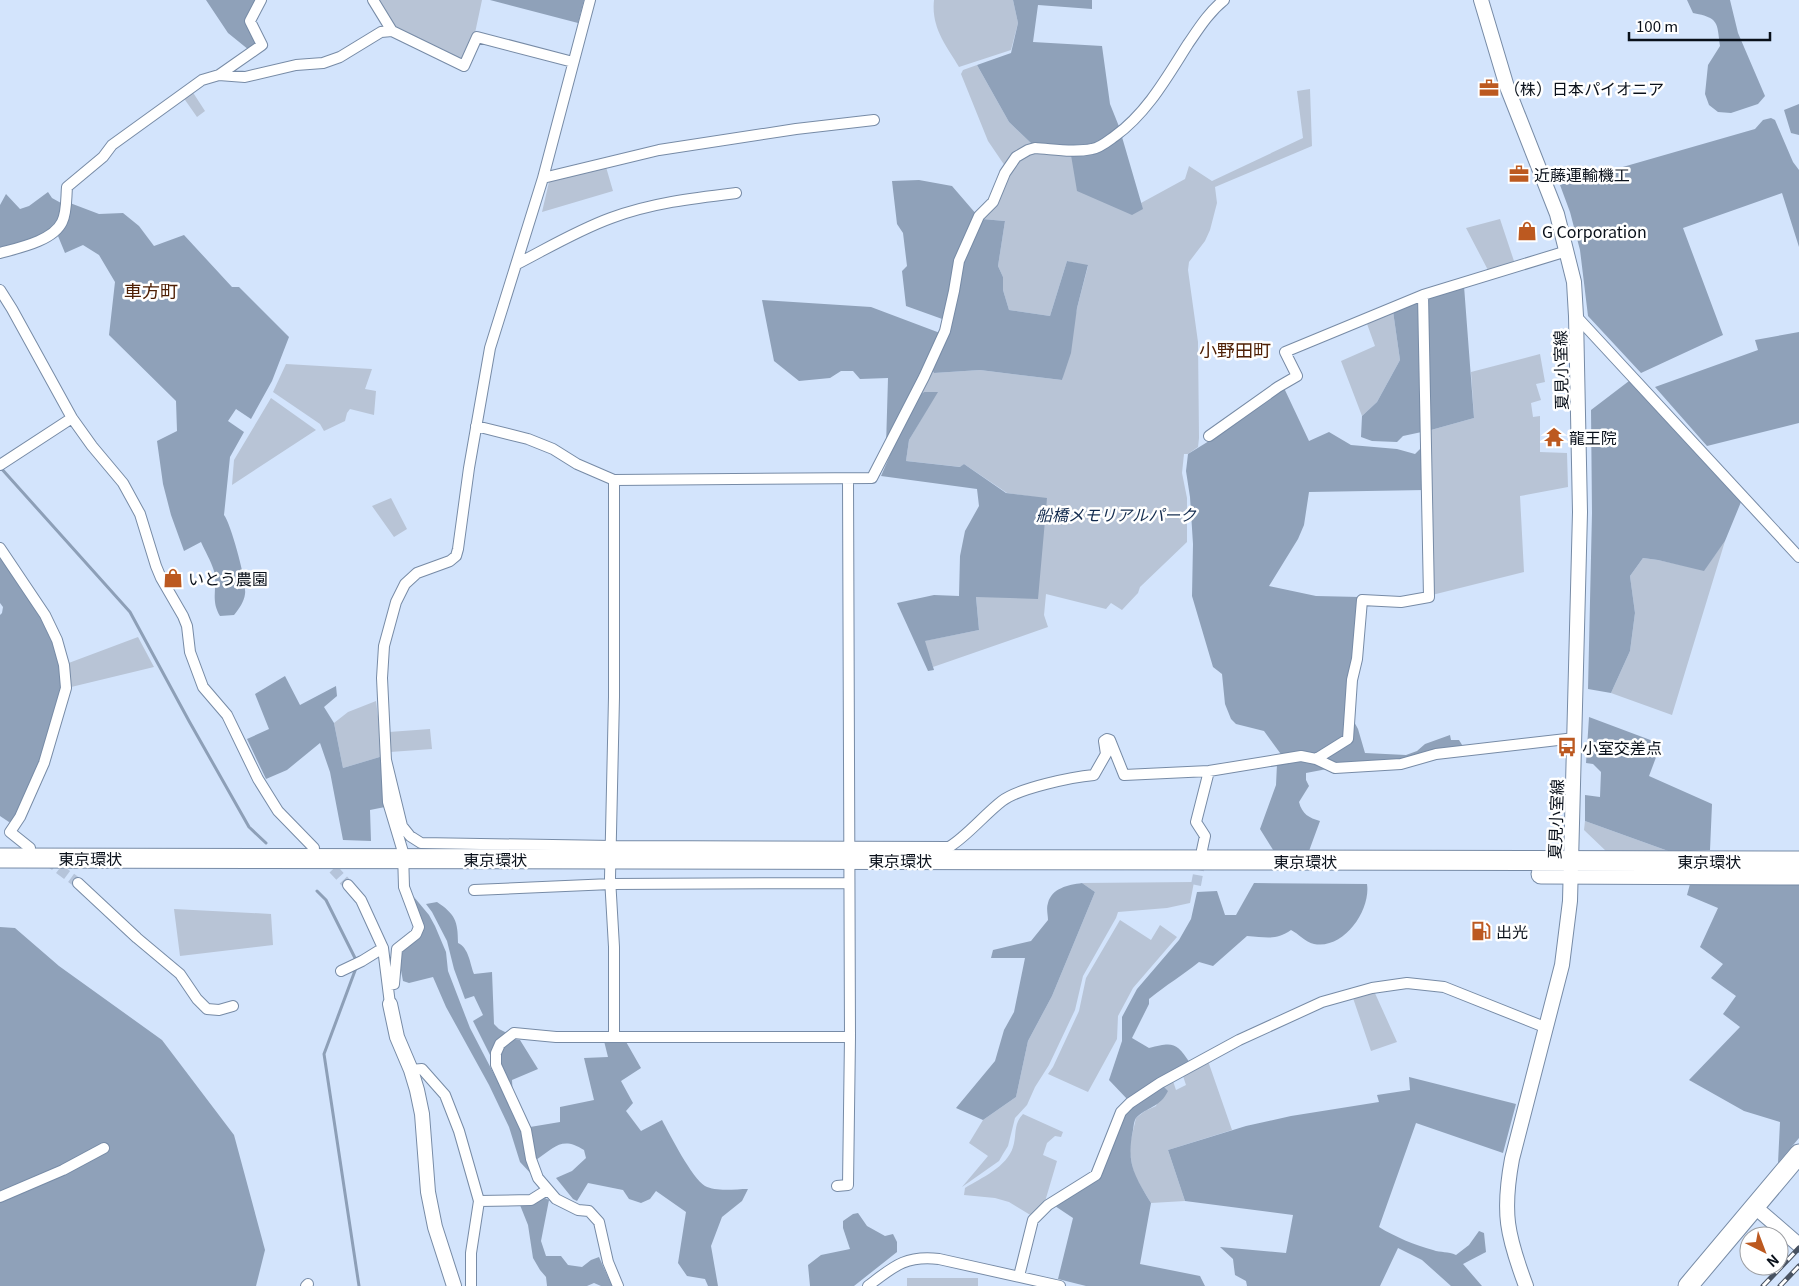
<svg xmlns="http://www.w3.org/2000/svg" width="1799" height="1286" viewBox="0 0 1799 1286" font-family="Georgia,'Noto Sans JP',serif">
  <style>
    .green { fill: #b8c4d6 }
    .forest { fill: #8fa1b9 }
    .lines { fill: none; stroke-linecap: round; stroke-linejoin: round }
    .stream { stroke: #8d9fb7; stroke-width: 3 }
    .street-tunnel { stroke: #b5c4da; stroke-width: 10; stroke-dasharray: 10 5; stroke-linecap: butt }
    .street-casing { stroke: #778ba6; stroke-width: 12 }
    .secondary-casing { stroke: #778ba6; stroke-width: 16 }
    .highway-casing { stroke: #778ba6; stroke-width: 21 }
    .street { stroke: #fff; stroke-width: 10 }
    .secondary { stroke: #fff; stroke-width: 14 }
    .highway { stroke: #fff; stroke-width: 19 }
    .rail-casing { stroke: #485261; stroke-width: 5 }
    .rail { stroke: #fff; stroke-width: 3; stroke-dasharray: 9; stroke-linecap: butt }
    .labels { text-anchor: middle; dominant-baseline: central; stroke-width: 5; stroke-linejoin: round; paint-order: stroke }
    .poi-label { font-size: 16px; fill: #09101a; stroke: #fff; text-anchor: start }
    .street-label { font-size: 16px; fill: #09101a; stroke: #fff }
    .park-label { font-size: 16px; font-style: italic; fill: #122b4e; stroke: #fff }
    .neighbourhood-label { font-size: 18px; fill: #4f2005; stroke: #fff }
  </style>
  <rect width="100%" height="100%" fill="#d3e4fc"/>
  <path class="green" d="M377 0H482L475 33 462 61 393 26Z
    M934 0H1013L1018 23 1011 50 959 67C946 45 931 28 934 0Z
    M977 65 1009 122 1033 145 1005 166 988 141 961 74 963 70Z
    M1310 89 1312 146 1215 187 1217 203 1210 230 1205 241 1189 262 1188 270 1198 342 1199 438 1198 447 1188 454H1184L1182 473 1187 498V542L1140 587 1138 593 1122 610 1111 603 1106 609 1046 594 1044 615 1048 627 933 667 924 641 979 630 976 597 1047 499 1007 493 964 464 961 467 906 461 909 440 937 392H924L915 398 931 368 934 373 980 370 1062 380 1077 308 1088 266 1067 261 1050 316 1009 310 1003 290V277L998 266 1005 221 982 219 997 202 1018 160 1029 153 1071 155 1142 209 1141 203 1185 179 1189 166 1212 181 1303 138 1297 91Z
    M192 91 205 111 197 117 183 97Z
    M606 167 613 191 542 212 549 182 553 179Z
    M1500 219 1515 264 1489 272 1466 228Z
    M1393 311 1400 360 1377 402 1362 416 1341 361 1375 346 1366 321Z
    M1540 354 1545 382 1536 384 1541 400 1531 403 1533 417 1540 416V452L1567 453 1568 487 1520 496 1524 572 1432 595 1431 430 1474 418 1471 372Z
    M286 364 372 369 365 389 376 391 374 415 350 409 347 413 345 421 324 431 320 424 273 392Z
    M271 398 316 430 232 485 234 460Z
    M391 498 407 529 394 537 372 506Z
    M1725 541 1672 715 1611 693 1630 651 1635 613 1630 576 1643 558 1658 560 1704 570Z
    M138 637 154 667 67 688 66 664Z
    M376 701 383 756 343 768 334 723 348 712Z
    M430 729 432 749 390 752 389 732Z
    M1585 821 1671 852H1607L1584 830Z
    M1194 882 1190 903 1167 908 1118 912 1116 918 1083 976 1075 1010 1049 1065 1035 1087 1027 1105 1015 1118 1008 1146 1003 1154 999 1161 962 1187 988 1156 969 1143 983 1120 1016 1097 1028 1041 1052 996 1095 892 1082 883Z
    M174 909 271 914 273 945 180 956Z
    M1120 920 1151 940 1160 925 1177 937 1133 988 1118 1016 1117 1039 1088 1092 1048 1074 1053 1067 1079 1011 1086 978Z
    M1374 991 1397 1042 1371 1051 1353 998Z
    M1208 1061 1232 1130 1168 1150 1185 1201 1151 1203 1134 1175 1129 1148 1136 1118 1145 1111 1156 1106 1163 1086 1173 1081 1176 1090 1186 1085 1183 1076Z
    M1023 1114 1063 1132 1061 1137 1055 1136 1047 1143 1043 1155 1057 1161 1044 1205 1032 1216 1009 1202 995 1198 964 1195 965 1188C981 1178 1007 1167 1013 1147 1017 1135 1013 1124 1023 1114Z
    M907 1278H978V1286H907Z"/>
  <path class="forest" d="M206 0H258L246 21 258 43 249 50 228 33Z
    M490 0H584L578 23Z
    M1013 0H1092V9L1038 5 1033 42 1102 46 1110 104 1120 129 1092 147 1033 145 1009 122 977 65 1011 53 1018 23Z
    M1687 0H1730L1738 33 1765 96 1758 104 1731 113 1718 112 1709 105 1705 94 1708 65 1720 46C1717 22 1719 18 1693 13Z
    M1799 104V135L1791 133 1784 110Z
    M1771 118 1775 120 1793 162 1799 170V247L1782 193 1683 228 1723 335 1641 373 1588 316 1580 250 1570 212 1560 185 1755 129 1763 120Z
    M1122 137 1143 209 1132 215 1077 191 1071 155Z
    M919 180 952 186 977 215 945 320 906 306 902 271 907 266 903 233 897 224 892 181Z
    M48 192 52 198 61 203C62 236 25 240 0 249V205L6 194 20 209 29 206Z
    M70 203 99 214 123 213 139 226 154 246 184 235 232 287H239L289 337 272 381 251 419 236 409 228 421 244 432 230 457 224 515C231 524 247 582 245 594 244 602 239 609 234 615L220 616C210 600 218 587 214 571 211 561 205 551 201 542L184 551 171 515 163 484 157 441 177 431 176 401 109 335 115 282 99 255 83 245 65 253 58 236 64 226Z
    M982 219 1005 221 998 266 1003 277V290L1009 310 1050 316 1067 261 1088 265 1077 308 1071 353 1062 380 980 370 934 373 931 368 961 262Z
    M1464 286 1474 418 1431 430 1403 436 1397 442 1372 441 1361 437 1362 416 1377 402 1400 360 1393 311Z
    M762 300 871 307 940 333 886 446 888 378 860 379 853 371H841L830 378 799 381 774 361Z
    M1799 332V423L1707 446 1655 387 1758 350 1755 340Z
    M1629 381 1741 502 1725 541 1704 571 1658 560 1643 558 1630 576 1635 613 1630 651 1611 693 1588 689 1592 513 1591 410Z
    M1284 388 1309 441 1329 432 1351 445 1397 449 1415 454 1426 443 1425 490 1309 492 1304 525 1298 539 1269 586 1316 596 1360 597 1345 736 1315 756 1283 757 1264 731 1236 724 1231 719 1225 704 1222 674 1213 667 1192 596 1193 544 1190 497 1186 471 1188 454 1209 441Z
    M924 392H938L909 440 906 461 960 467 964 464 1006 493 1047 498 1038 599 976 597 979 630 925 641 934 670 928 671 897 603 934 595 959 596 960 556 965 531 979 506 977 489 881 476 915 398Z
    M0 553 43 617 62 665 64 689 42 757 13 821 9 822 0 816V615L2 613 3 607 0 603Z
    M285 676 300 705 336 686 337 696 324 707 334 723 343 768 383 756 385 807 370 810 371 841 343 840 330 772 320 743 287 770 266 779 247 739 269 729 255 694Z
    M1589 717 1661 744 1649 776 1712 804 1710 850 1671 852 1585 821V795L1600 797 1601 772 1593 764 1586 763Z
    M1352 718 1358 729 1365 753 1406 755 1417 751 1425 744 1450 735 1451 740H1459L1464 748 1398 762 1337 766 1320 759 1351 741Z
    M1303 758 1327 769 1306 773V780L1309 786 1299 802C1302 814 1309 818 1320 821L1309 851 1275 853 1260 829 1276 785 1277 764Z
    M1082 883 1095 892 1052 996 1028 1041 1016 1097 983 1120 956 1108 995 1061 1004 1030 1014 1012 1025 958H991L993 950 1031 941 1048 920C1048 915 1046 908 1048 903 1052 888 1068 885 1082 883Z
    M1254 883 1367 884C1371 910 1344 950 1314 944 1305 942 1299 934 1291 930 1275 941 1266 937 1247 936L1213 966 1199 962C1183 975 1166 985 1149 999V1004L1132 1038 1149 1048C1173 1042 1176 1042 1190 1063L1128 1100 1109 1080 1122 1041V1017L1137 989 1179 940 1191 919 1197 892 1217 891 1225 915H1236Z
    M1690 884 1799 885V1138L1778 1163 1780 1122 1744 1111 1689 1080 1740 1027 1723 1014 1736 996 1711 978 1723 964 1700 947 1718 908 1687 895Z
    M414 897 429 915 435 926 446 952 448 971 470 1028 524 1132 534 1177 520 1162 509 1127 489 1085 446 1007 433 977 409 983 403 981 398 955 417 937 418 915Z
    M437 902C455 914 458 921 458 943 469 948 470 964 474 974L492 972 494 1024 499 1029 509 1034 493 1061 473 1021 483 1015 474 996 465 999 454 969 447 941 432 912 426 904Z
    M0 927 15 928 59 966 162 1040 234 1135 265 1250 256 1286H0Z
    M514 1039 520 1040 538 1069 512 1080 513 1097 499 1067 501 1046Z
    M625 1040 641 1068 621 1081 633 1103 626 1111 641 1131 662 1120C670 1135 692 1178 705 1186 716 1192 735 1189 748 1189L742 1201 722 1217 711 1246 718 1286H708L705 1279 687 1276 678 1263 686 1212 656 1191 650 1199 641 1203 629 1199 623 1190 588 1183 577 1201 573 1199 556 1178 572 1171 586 1158 584 1150C562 1136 555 1147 536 1160L530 1127 560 1122V1107L594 1100 584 1058 608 1057 604 1041Z
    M1409 1077 1516 1104 1503 1153 1416 1123 1379 1227C1395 1237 1415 1245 1433 1250 1441 1253 1448 1251 1456 1255L1469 1245 1479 1231 1484 1233 1486 1252 1463 1264 1482 1286H1451L1422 1260 1398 1248 1380 1286H1247L1246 1281 1235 1275 1233 1259 1220 1247 1286 1253 1293 1215 1185 1201 1168 1150 1246 1126 1291 1116 1379 1102 1377 1095 1410 1090Z
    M1163 1086 1168 1091C1160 1107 1150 1106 1138 1116 1134 1119 1134 1124 1133 1130 1126 1163 1134 1175 1151 1203L1140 1264 1200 1276 1205 1286H1086L1058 1279 1073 1218 1055 1206 1093 1183 1123 1116 1132 1106Z
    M543 1197 549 1200 541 1241 546 1256H561L568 1265 582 1267 591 1260 599 1257 612 1286H601L594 1283 587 1286H547L546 1277 540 1270 533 1258 528 1225 520 1205 531 1203Z
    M858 1213 867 1226 885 1236 893 1234 897 1242V1252L854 1286H810L808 1265 821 1255 850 1249 843 1228V1221L853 1214Z"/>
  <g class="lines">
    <path class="stream" d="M0 467 130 612 189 721 249 827 266 843
      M317 891 326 900 357 962
      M356 968 324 1054 359 1286"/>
    <path class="street-tunnel" d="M323 858 348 885
      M47 860 78 883
      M1196 885 1201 858"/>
    <defs>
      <path id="street" d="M373 0 392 31
        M219 75 262 45 250 21 261 0
        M543 178 659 150 796 129 874 120
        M0 253C18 248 53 241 62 222 67 212 66 198 67 187L103 157 112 145 202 80 219 75 245 77 296 65 323 63 340 57 381 32 392 31 464 66 477 37 573 62
        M517 264C548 248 578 230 611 218 651 203 694 198 736 193
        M0 290 12 309 72 418 92 446 123 483 140 514 156 566 161 578 183 616 187 626 190 652 203 687 227 715 258 779 278 811 314 848
        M1576 316 1799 557
        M476 426 528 439 553 449 577 464 614 480 872 478 924 377 945 331 954 291 959 261 979 216 993 202 1005 173 1016 157 1028 150 1035 148C1053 149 1073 153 1092 149 1100 148 1108 141 1115 136 1147 113 1167 77 1188 44 1199 28 1209 12 1224 0
        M1209 436 1278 387 1297 376 1285 352 1423 295 1567 251
        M0 465 72 418
        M614 480V697L610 878 614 947V1036
        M0 548 45 615 57 640 64 665 66 688 44 763 20 817 10 832 30 848
        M1316 759 1348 739 1352 680 1357 659 1362 600 1401 602 1429 597 1423 295
        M386 760 402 826 410 836 421 843 612 846 949 847C966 837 985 814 1002 801 1019 788 1072 777 1094 775L1106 754 1104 741 1107 739 1110 740 1124 775 1209 771 1301 756 1316 759 1335 768 1401 764 1436 754 1575 738
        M1202 850 1205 836 1196 822 1209 771
        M78 883 137 938 180 974 197 999 207 1009 219 1010 233 1006
        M348 885 361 900 383 948 390 1004
        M474 890 611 884 848 883
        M341 971 362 961 383 948
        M388 985 394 984 397 949 416 934 419 927 404 887 403 852 388 802 382 678 384 646 396 602 405 584 417 573 450 561 456 556 458 549 469 468 490 348 543 178 590 0
        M411 1070 422 1069 445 1095 459 1131 479 1201 471 1253V1286
        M837 1186 848 1185 850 1037 848 479
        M0 1197 63 1170 104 1148
        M479 1201 531 1200 547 1190
        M1019 1276 1033 1220 1048 1205 1096 1175 1121 1112 1130 1103 1160 1083 1239 1040 1322 1002 1372 988 1407 983 1444 987 1547 1028
        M306 1286 308 1284
        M618 1286 608 1262 599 1222 589 1211 578 1210 556 1199 538 1178 531 1159 526 1130 496 1065V1053L500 1044 514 1033 556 1037H850
        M868 1286C893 1267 905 1255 939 1259L1060 1286"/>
      <path id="secondary" d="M1481 0 1507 87 1557 214 1574 282 1576 316 1580 512 1570 901 1562 965 1512 1159C1502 1213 1507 1235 1526 1286
        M390 1004 397 1037 411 1070 417 1090 422 1114 428 1192 435 1227 454 1286
        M1755 1207 1799 1245"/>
      <path id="highway" d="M0 858 1799 861
        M1541 874 1799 875
        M1688 1286 1799 1154"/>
    </defs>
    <use href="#street" class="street-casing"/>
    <use href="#secondary" class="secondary-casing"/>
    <use href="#highway" class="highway-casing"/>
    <use href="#street" class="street"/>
    <use href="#secondary" class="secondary"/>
    <use href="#highway" class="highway"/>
    <defs>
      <path id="rail" d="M1763 1286 1799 1248
        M1780 1286 1799 1266"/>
    </defs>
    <use href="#rail" class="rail-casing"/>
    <use href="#rail" class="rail"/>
  </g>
  <defs>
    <symbol id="office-bare" viewBox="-9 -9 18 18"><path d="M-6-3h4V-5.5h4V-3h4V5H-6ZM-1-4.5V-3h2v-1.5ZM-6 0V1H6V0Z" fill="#bc5920" stroke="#fff" stroke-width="2.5" paint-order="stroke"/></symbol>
    <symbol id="shop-bare" viewBox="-9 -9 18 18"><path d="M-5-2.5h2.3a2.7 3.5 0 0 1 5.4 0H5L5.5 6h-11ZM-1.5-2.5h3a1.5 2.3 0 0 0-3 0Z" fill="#bc5920" stroke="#fff" stroke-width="2.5" paint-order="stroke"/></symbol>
    <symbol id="temple-bare" viewBox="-9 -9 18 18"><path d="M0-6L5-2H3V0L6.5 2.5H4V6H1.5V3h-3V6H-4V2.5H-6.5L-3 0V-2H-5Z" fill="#bc5920" stroke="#fff" stroke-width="2.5" paint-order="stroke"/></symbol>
    <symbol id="bus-bare" viewBox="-9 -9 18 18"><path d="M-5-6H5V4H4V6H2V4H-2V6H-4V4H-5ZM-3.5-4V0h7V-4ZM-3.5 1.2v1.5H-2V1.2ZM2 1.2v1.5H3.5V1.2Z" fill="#bc5920" stroke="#fff" stroke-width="2.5" paint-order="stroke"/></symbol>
    <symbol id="fuel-bare" viewBox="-9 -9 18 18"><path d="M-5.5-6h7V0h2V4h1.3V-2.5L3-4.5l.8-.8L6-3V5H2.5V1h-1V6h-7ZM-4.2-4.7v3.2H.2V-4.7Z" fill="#bc5920" stroke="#fff" stroke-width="2.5" paint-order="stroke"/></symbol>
  </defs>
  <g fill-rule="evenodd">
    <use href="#office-bare" x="1475" y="74" width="28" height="28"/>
    <use href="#office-bare" x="1505" y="160" width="28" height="28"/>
    <use href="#shop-bare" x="1513" y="217" width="28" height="28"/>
    <use href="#temple-bare" x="1540" y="423" width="28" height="28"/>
    <use href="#shop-bare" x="159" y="564" width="28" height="28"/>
    <use href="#bus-bare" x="1553" y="733" width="28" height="28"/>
    <use href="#fuel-bare" x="1467" y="917" width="28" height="28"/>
  </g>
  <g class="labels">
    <g class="poi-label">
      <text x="1504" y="88">（株）日本パイオニア</text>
      <text x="1534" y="174">近藤運輸機工</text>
      <text x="1542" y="231">G Corporation</text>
      <text x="1569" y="437">龍王院</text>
      <text x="188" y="578">いとう農園</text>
      <text x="1582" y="747">小室交差点</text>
      <text x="1496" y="931">出光</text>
    </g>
    <g class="street-label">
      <text transform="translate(1560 370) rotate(-91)">夏見小室線</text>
      <text transform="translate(1555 819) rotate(-88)">夏見小室線</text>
      <text x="90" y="858">東京環状</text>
      <text x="495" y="859">東京環状</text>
      <text x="900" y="860">東京環状</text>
      <text x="1305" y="861">東京環状</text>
      <text x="1709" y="861">東京環状</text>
    </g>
    <g class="park-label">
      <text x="1116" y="514">船橋メモリアルパーク</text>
    </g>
    <g class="neighbourhood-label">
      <text x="151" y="290">車方町</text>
      <text x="1235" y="349">小野田町</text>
    </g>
  </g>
  <g transform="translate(1764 1251) rotate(138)"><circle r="24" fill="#ffffff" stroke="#9d9fa3"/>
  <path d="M0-4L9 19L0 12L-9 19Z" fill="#bc5920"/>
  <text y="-8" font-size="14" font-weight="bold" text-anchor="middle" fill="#09101a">N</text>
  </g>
  <path d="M1629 32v8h141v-8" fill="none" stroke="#09101a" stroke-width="2.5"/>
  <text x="1636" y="32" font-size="15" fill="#09101a" stroke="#ffffff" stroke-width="4" paint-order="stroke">100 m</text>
</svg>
